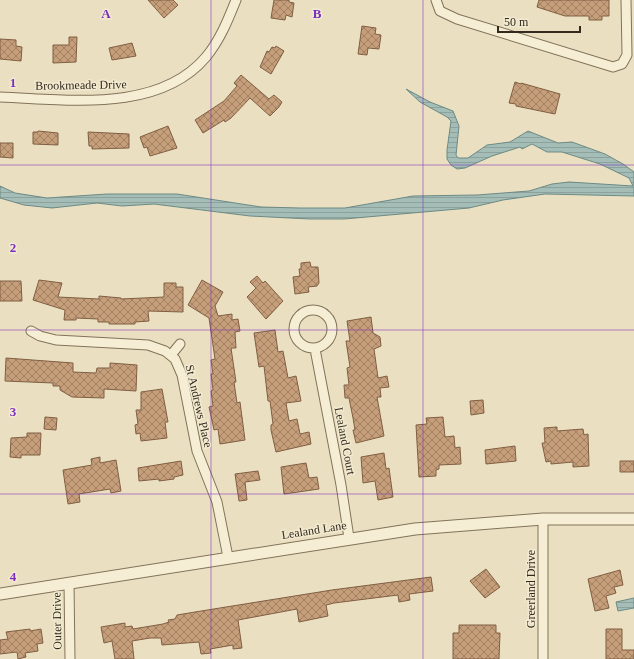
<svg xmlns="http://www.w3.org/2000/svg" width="634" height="659" viewBox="0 0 634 659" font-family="Georgia,serif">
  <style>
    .water { fill: url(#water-rules); stroke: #6c8a84 }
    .building { fill: url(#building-cross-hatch); stroke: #805e42 }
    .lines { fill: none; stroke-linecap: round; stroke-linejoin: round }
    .minor-casing { stroke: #82725a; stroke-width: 11 }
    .tertiary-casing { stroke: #82725a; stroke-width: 13 }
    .minor { stroke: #f6eed4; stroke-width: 9 }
    .tertiary { stroke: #f6eed4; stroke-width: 11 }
    .grid { fill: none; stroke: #7b2cbf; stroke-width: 1; stroke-opacity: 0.55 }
    .labels { text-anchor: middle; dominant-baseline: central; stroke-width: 3; stroke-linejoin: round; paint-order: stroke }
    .street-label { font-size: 12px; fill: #33291d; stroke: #f2ead0 }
    .grid-label { font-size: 13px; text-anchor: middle; font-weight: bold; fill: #7b2cbf; stroke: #f2ead0; stroke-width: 3; stroke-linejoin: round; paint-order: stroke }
  </style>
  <defs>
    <pattern id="water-rules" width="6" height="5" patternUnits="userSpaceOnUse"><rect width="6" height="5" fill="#a4bdb7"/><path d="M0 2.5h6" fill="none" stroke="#8ea29d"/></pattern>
    <pattern id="building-cross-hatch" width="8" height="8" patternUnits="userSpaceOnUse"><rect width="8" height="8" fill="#c69e7a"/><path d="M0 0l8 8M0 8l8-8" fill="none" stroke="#a18163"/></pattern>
  </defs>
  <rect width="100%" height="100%" fill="#eae0c1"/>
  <path class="water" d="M406 89 430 102 453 111 459 126 456 155 458 158H468L487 145 510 142 528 131 558 143 572 142 605 154 623 164 634 172V196L545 194 503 200 469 208 344 219H310L250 216 154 204 122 206 97 203 52 208 24 205 0 198V186L15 193 47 198 107 194H177L261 207 300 208H345L413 196 477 195 529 191 552 184 569 182 633 186 629 178 600 164 562 152H547L532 144 522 149 520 147 492 156 465 168 457 169 451 165 447 159V150L451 121 447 117 420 102Z
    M634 598V608L618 611 616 602Z"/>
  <path class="building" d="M148 0H173L178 5 164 18Z
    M274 0H289V2L294 3 292 17 286 15 285 20 271 18Z
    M539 0H609V16H602V20H589V16H565L537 7Z
    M362 26 376 28 375 34 381 35 379 49 368 48 367 55 358 54Z
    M69 37H77L76 62 53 63V45H69Z
    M0 39 16 40V46L22 47 21 61 0 59Z
    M132 43 136 56 112 60 109 48Z
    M276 46 284 51 271 74 260 67 267 51 269 52 272 47 275 48Z
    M241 75 269 99 274 95 282 102 279 107 270 116 250 98 231 118 225 122 224 120 203 133 195 120 224 101 237 86 234 83Z
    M515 82 521 84V83L560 94 555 114 516 106V104L509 103Z
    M168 126 177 148 150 156 147 147 144 148 140 137Z
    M38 131 58 133V145L33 144V132H38Z
    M88 132 129 134V148L92 149V146H89Z
    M0 143H13V158L0 157Z
    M310 262 311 267H318L319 283 317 286 308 287 309 292 295 294 293 277 300 276 299 269H301V263Z
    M257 276 263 283 265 281 283 301 266 319 247 297 256 288 250 282Z
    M39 280 62 283 58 297 99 299V296L121 298V299L164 297V283H176V287H183V312L148 311 149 321 135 322V324H109V322H98V319L76 318V320H64L65 310 33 300Z
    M202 280 223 292 215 306 218 316 232 314V320L238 319 240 331 235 332 236 348H231L236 382H234L237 403 240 402 245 440 220 444 218 429 214 430 209 407 213 406 211 391 213 390 211 374H213L211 360 215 359 209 318 188 305Z
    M0 281H21L22 301H0Z
    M371 317 373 333 380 337 381 346 374 349 378 378 387 376 389 387 380 388 381 397H377L384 436 356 443 353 430H355L353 418 349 398H345L344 385H349L347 368 350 367 346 341H350L347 321Z
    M275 330 278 352 283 351 288 378 296 376 301 401 286 403 289 421 297 419 300 434 309 432 311 444 276 452 271 430V425L273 424 270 401H268L264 366 259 367 254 333Z
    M6 358 73 363V372L96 373 97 368H110V363L137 365 136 391 104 389V398L72 397 60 390V386H53V383L5 381Z
    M162 389 168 422H165L167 438 141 441 140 433 136 434 135 425 138 424 136 410H141V392Z
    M483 400 484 413 471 415 470 401Z
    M45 417 57 418 56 430 44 429Z
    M443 417 445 437 454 436 455 448 460 447 461 464 439 465V469L436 470V476L419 477 416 425 427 424 426 418Z
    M557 427V431L583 429 584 435 588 434 589 466 573 467V462L551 464V461L546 462 542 443H545L544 428Z
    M27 433H41L40 455H21V458L10 457 11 438 27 437Z
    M515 446 516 461 486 464 485 450Z
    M384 453 386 469 389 468 393 497 378 500 375 481 363 483 361 457Z
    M100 457V463L116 460 121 491 111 493 110 489 79 494 80 502 68 504 63 470 92 465 91 459Z
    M181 461 183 475 174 477V479L159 481V479L139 481 138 468Z
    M620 461H634V472H620Z
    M306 463 309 478 317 477 319 489 284 494 281 467Z
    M258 471 260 480 245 482 247 500 239 501 235 474Z
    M486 569 500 587 485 598 470 581Z
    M620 570 623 585 614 587 616 593 606 596 609 608 595 611 588 579Z
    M431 577 433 591 409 594 410 600 399 602 398 595 334 603 326 605 328 616 299 622 297 609 238 620 242 648 233 649V645L210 649 211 653 201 654 199 642 162 645 161 638H150L132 641 134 659H115L112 641 104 643 101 627 125 623V627L132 626 133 629 163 624 169 622 168 620 175 619 177 615 195 612 332 590Z
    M459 625H496V633H500L499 659H453V633H459Z
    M30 629V631L41 629 43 643 37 644 38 651 25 653 26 657 18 659 17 652 0 654V640L8 639 6 632Z
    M606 629H622V650H634V659H606Z"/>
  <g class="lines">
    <defs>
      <path id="minor" d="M436 0 440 11 457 19 613 67 622 64 627 55 626 0
        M0 97C65 99 158 114 206 57 220 40 228 20 236 0
        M294 329a19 19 0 1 1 38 0a19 19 0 1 1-38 0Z
        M31 331 40 336 56 340 148 345 165 351 175 359 182 375 197 451 217 502 228 557
        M315 349 341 485 349 538
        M171 355 180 344
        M69 583 70 659
        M543 659V519"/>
      <path id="tertiary" d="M0 594 415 529 543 519H634"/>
    </defs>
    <use href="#minor" class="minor-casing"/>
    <use href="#tertiary" class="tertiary-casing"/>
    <use href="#minor" class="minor"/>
    <use href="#tertiary" class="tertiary"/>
  </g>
  <path class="grid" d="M211 0V659M423 0V659M0 165H634M0 330H634M0 494H634"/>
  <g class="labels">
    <g class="street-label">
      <text transform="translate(81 85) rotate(-1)">Brookmeade Drive</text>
      <text transform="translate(199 406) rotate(77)">St Andrews Place</text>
      <text transform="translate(345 441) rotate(79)">Lealand Court</text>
      <text transform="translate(314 530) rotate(-9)">Lealand Lane</text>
      <text transform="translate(531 589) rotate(-90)">Greerland Drive</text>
      <text transform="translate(57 621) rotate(-91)">Outer Drive</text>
    </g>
  </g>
  <g class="grid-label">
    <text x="106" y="18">A</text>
    <text x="317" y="18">B</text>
    <text x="13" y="87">1</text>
    <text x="13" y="252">2</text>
    <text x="13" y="416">3</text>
    <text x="13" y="581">4</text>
  </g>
  <path d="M498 26v6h82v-6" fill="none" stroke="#33291d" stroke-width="2"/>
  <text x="504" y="26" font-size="12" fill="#33291d" stroke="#f2ead0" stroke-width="3" paint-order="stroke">50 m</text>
</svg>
